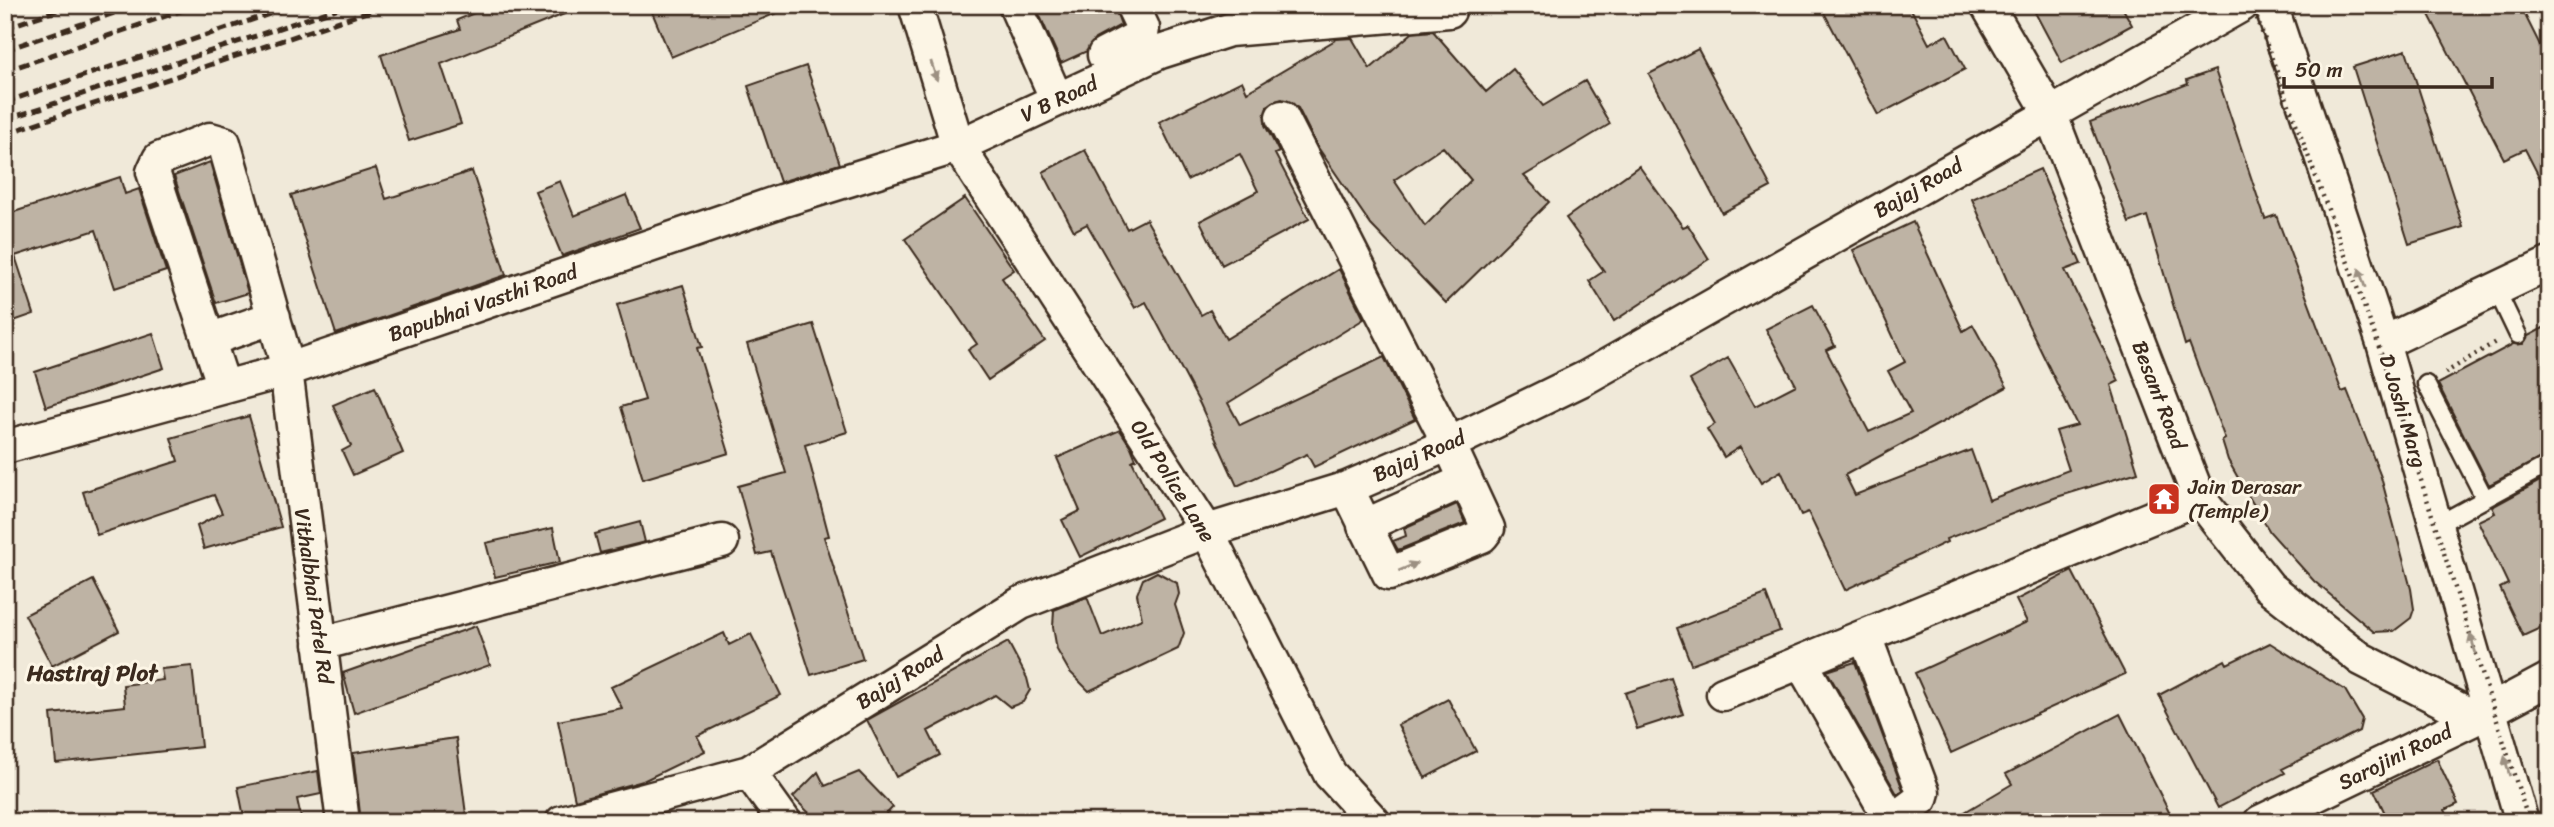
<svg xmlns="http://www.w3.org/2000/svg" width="2554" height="827" viewBox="0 0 2554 827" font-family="Sriracha,sans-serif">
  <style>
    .building { fill: #beb3a4; stroke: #3b2a1e; stroke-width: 2; fill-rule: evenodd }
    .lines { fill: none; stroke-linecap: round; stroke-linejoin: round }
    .service-casing { stroke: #3b2a1e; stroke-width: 21 }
    .minor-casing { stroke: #3b2a1e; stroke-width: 37 }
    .path { stroke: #3b2a1e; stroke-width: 4.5; stroke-dasharray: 2 5; stroke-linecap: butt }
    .service { stroke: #fcf5e5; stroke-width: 16 }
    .minor { stroke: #fcf5e5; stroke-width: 32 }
    .rail { stroke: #3b2a1e; stroke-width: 5; stroke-dasharray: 10 5; stroke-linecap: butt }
    .path-bridge { stroke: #3b2a1e; stroke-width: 4.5; stroke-dasharray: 2 5; stroke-linecap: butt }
    .oneway { fill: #9c9082 }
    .labels { text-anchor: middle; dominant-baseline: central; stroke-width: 6; stroke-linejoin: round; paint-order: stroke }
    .street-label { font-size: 21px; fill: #3b2a1e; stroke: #fcf5e5 }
    .poi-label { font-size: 21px; fill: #3b2a1e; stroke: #fcf5e5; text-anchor: start }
    .neighbourhood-label { font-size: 23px; font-weight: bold; fill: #3b2a1e; stroke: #fcf5e5 }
  </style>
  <rect width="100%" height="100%" fill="#f0e9d9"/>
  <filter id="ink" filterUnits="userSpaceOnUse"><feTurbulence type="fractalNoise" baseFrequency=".0143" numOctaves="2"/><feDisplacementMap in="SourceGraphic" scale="14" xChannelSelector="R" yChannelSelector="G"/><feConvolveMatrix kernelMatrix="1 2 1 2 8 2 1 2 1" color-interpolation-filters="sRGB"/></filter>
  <g filter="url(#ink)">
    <path class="building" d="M494 5 584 6 441 64 461 124 409 141 381 55 460 29 457 20Z
      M649 5H793V6L671 57Z
      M1035 5H1114L1121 25 1095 39 1087 51 1061 63Z
      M1820 5H1909L1929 44 1947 35 1965 69 1878 115Z
      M2031 5H2121L2132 25 2062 63Z
      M2424 5H2520L2549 63V196L2525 149 2504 159Z
      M1433 31 1486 92 1513 69 1543 106 1585 81 1610 124 1524 176 1549 202 1446 303 1371 225 1317 146 1298 108 1282 99 1267 106 1265 125 1279 152 1275 154 1309 219 1222 265 1200 221 1258 191 1240 154 1187 180 1159 122 1242 81 1247 92 1337 39 1352 38 1370 69 1412 33ZM1443 147 1471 180 1425 226 1394 180Z
      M1698 49 1771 187 1722 213 1649 74Z
      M2406 50 2463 227 2409 244 2353 67Z
      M806 66 840 164 780 182 748 86Z
      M2215 70 2265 219 2276 215 2342 392 2347 390 2381 477 2411 589 2414 609 2411 618 2394 631 2374 632 2314 581 2270 532 2246 492 2228 460 2222 441 2225 439 2189 343 2185 345 2147 216 2129 223 2090 122 2188 84 2187 80Z
      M1085 150 1127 229 1146 219 1201 315 1210 310 1226 339 1339 269 1364 319 1228 403 1240 425 1384 357 1415 419 1314 467 1307 454 1237 486 1200 404 1146 302 1135 308 1087 224 1074 231 1043 172Z
      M210 162 248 293 216 303 174 176Z
      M1639 166 1683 227 1688 225 1709 259 1614 321 1589 281 1604 271 1566 218Z
      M376 168 386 199 472 171 506 275 336 334 291 195Z
      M2040 169 2081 264 2065 270 2119 381 2111 385 2138 472 2057 497 1946 539 1947 542 1845 590 1808 512 1801 515 1781 471 1761 483 1740 447 1724 457 1707 429 1715 424 1690 380 1728 358 1755 406 1796 385 1766 329 1813 305 1835 346 1826 350 1869 432 1911 413 1888 371 1905 362 1853 250 1913 222 1963 331 1973 325 2007 387 1845 475 1855 495 1971 450 1989 500 2069 470 2056 431 2077 425 2009 285 1972 199Z
      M120 177 125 194 139 189 166 271 115 288 96 230 15 256 34 314 5 324V215Z
      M560 181 574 216 626 195 640 228 562 256 535 191Z
      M965 198 1014 270 1002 278 1045 341 988 380 968 350 977 344 905 239Z
      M683 285 702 347 697 348 729 453 643 479 621 407 645 400 617 305Z
      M813 324 847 432 805 445 829 536 824 537 863 659 811 675 771 552 757 555 738 486 786 473 747 344Z
      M2549 325V454L2489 485 2438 384 2513 344H2523L2528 336Z
      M153 333 164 368 46 407 35 372Z
      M375 387 403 453 353 475 342 451 351 446 333 405Z
      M249 416 281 527 204 549 197 526 222 513 214 495 97 535 83 492 178 461 171 438Z
      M1120 430 1131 447 1136 459 1132 461 1160 518 1080 557 1062 520 1080 511 1057 458Z
      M2549 476V624L2523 636 2500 588 2508 584 2478 521 2495 513 2492 507Z
      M1457 504 1465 523 1398 550 1393 541 1406 536 1404 528Z
      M640 522 645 542 600 553 595 534Z
      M553 528 560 562 495 577 486 543Z
      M2072 571 2125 674 1951 753 1915 673 2027 622 2016 600Z
      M1157 572 1177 583 1179 594 1175 605 1184 633 1178 649 1089 691 1069 671 1057 650 1053 627 1054 610 1087 597 1102 636 1142 619 1137 594 1143 579Z
      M93 580 119 631 52 666 25 615Z
      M1766 594 1780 631 1691 664 1677 628Z
      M476 626 490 665 354 713 343 673Z
      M724 633 729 645 751 634 781 695 697 736 705 751 643 781 575 800 558 721 622 708 611 687Z
      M1008 642 1027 678 1030 690 1023 702 1010 707 995 695 928 731 940 755 896 777 867 720Z
      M2270 643 2345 690 2362 719 2359 731 2282 769 2285 773 2218 808 2159 695 2225 660 2227 664Z
      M1855 662 1903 790 1897 794 1827 671Z
      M192 666 201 747 56 763 51 714 125 706 123 685 163 680 161 669Z
      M1671 678 1683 714 1637 729 1625 693Z
      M1448 699 1476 751 1425 778 1398 725Z
      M2120 714 2174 822H1948L2012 784 2006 774Z
      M456 738 467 822H361L353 753Z
      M2437 759 2458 804 2445 810 2451 822H2389L2374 790Z
      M318 771 321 794 297 799 302 822H245L238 787Z
      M818 772 825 786 859 772 893 807 879 822H818L793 797Z"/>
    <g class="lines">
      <defs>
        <path id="service" d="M2496 289 2518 335
          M2426 384 2485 499
          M2437 525 2549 464"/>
        <path id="minor" d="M915 5 958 146 1207 531 1330 774 1374 822
          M1015 5 1057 100
          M1987 5 2050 113 2199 498 2269 587 2361 659 2476 718
          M2271 5 2383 343 2522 822
          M1104 55 1142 35 1143 28 1132 5
          M1282 117 1449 444 1488 528 1482 536 1389 574 1347 488
          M209 340 274 317
          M2383 343 2549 264
          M224 387 153 172 159 159 210 139 224 143 284 354 343 822
          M5 447 284 371 781 201 958 146 1160 52 1229 30 1449 11
          M1364 526 1466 480
          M320 644 722 541
          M1801 662 1887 813 1897 817 1921 799 1923 792 1865 636
          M1723 694 2199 498
          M749 772 785 822
          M562 822 749 772 1021 603 1207 531 1347 488 1449 444 1585 378 2242 5
          M2260 822 2476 718 2549 679"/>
      </defs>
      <use href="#service" class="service-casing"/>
      <use href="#minor" class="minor-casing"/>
      <path class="path" d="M2445 373 2497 341"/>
      <use href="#service" class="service"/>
      <use href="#minor" class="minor"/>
      <path class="rail" d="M5 28 72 5
        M5 50 138 5
        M5 71 198 5
        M5 102 297 5
        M5 120 348 5
        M5 134 387 5"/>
      <path class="path-bridge" d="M2252 5 2377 341 2529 822"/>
    </g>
    <defs><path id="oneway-solid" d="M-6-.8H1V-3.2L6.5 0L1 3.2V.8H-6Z" transform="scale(1.75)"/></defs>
    <g class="oneway">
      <use href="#oneway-solid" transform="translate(934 71) rotate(72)"/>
      <use href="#oneway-solid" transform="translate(2362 278) rotate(-108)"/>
      <use href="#oneway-solid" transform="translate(1408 567) rotate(-23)"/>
      <use href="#oneway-solid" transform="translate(2473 644) rotate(-107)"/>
      <use href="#oneway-solid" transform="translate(2507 766) rotate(-105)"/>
    </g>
  </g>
  <defs>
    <symbol id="temple-square" viewBox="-11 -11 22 22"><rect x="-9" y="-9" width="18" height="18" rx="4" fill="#c8321e" stroke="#fcf5e5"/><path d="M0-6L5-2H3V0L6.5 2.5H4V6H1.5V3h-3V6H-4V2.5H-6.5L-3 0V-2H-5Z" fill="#fff"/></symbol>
  </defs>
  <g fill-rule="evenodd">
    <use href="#temple-square" x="2145" y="480" width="38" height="38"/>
  </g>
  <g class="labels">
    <g class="street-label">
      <text transform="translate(1059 99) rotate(-25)">V B Road</text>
      <text transform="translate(1918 188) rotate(-30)">Bajaj Road</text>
      <text transform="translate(483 303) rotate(-19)">Bapubhai Vasthi Road</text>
      <text transform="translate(2159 395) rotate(69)">Besant Road</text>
      <text transform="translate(2403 411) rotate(73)">D Joshi Marg</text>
      <text transform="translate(1419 456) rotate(-24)">Bajaj Road</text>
      <text transform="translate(1173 481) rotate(58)">Old Police Lane</text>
      <text transform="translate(314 596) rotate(82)">Vithalbhai Patel Rd</text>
      <text transform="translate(900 678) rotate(-32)">Bajaj Road</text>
      <text transform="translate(2395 757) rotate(-26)">Sarojini Road</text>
    </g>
    <g class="poi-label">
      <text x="2188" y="487">Jain Derasar<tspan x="2188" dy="24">(Temple)</tspan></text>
    </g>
    <g class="neighbourhood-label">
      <text x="92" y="673">Hastiraj Plot</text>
    </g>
  </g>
  <rect width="2554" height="827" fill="none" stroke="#fcf5e5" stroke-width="28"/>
  <rect x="14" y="14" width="2526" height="799" fill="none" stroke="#3b2a1e" stroke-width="2.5" filter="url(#ink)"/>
  <path d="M2284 77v10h208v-10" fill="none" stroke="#3b2a1e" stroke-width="3.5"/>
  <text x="2295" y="77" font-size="21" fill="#3b2a1e" stroke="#fcf5e5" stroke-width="5" paint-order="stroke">50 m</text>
</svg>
